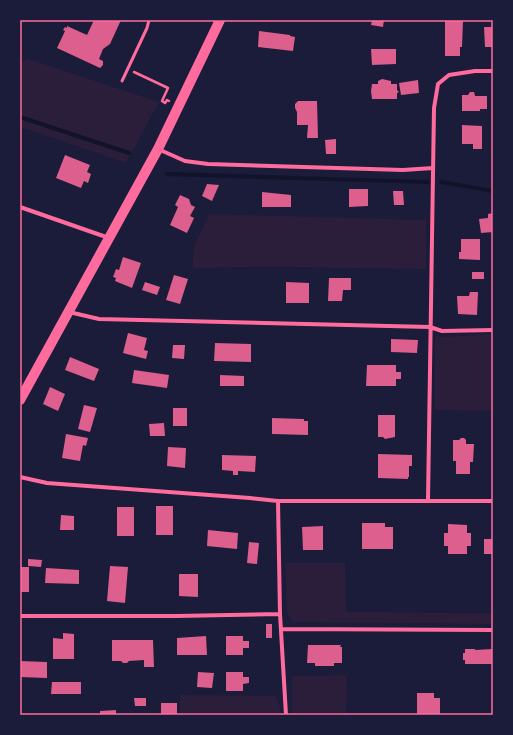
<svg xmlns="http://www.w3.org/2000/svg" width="513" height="735" viewBox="0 0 513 735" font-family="'Space Grotesk',sans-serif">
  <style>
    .green { fill: #2a1e3b }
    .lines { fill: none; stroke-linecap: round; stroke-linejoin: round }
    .stream { stroke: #12122b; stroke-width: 4 }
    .building { fill: #dd5f8e }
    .path { stroke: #ff6b9d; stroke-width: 2.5 }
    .service { stroke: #ff6b9d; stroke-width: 3 }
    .minor { stroke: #ff6b9d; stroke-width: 4 }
    .primary { stroke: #ff6b9d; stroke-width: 10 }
    .neatline { fill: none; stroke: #ff6b9d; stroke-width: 1.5 }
  </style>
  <rect width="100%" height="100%" fill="#1b1b3a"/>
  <path class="green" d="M28 59 159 102 126 163 20 127V64Z
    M209 214 426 220V269L273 267 193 268V249Z
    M493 334V411L435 410V338L437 336 443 337Z
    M285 563H345L346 612 493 613V624L293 622 287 613Z
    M347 675 346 715H292V676Z
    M180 695 276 696 280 708V715H180Z"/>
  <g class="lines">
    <path class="stream" d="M20 117 129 153
      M167 174 428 182
      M441 182 493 191"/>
  </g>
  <path class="building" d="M94 20H121L110 44 103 49 99 59 103 61V65L100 68 57 48 65 31 63 30 65 27 67 28V26L87 35Z
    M372 20H384L383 27 371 25Z
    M445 20 463 21 462 47H460V56H445Z
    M484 27H493V47H485Z
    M259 31 290 35V36L295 37 293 51 258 47Z
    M371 49H396V64L372 65Z
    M382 79 391 81V84H397V90L399 92 397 93V99H372L371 91 372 84H378V81Z
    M418 80 419 93 401 95 399 83Z
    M470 92H474L475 96H487V109H480V111H462V95H468Z
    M298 101H317L318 138H307L308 125H297V112L295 108V104Z
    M462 125 482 126V149H473V144H462Z
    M336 139V154H326L325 140Z
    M65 155 90 165 87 172 91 174 88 183 84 181 81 188 56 178Z
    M207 184 219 185 212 201 202 196Z
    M349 189H368V206L349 207Z
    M393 191H403L404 205H394Z
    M262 192 291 195V207H262Z
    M180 195 189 199 191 205 195 207 190 216 194 218 187 233 170 225 178 207 175 205Z
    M493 213V232L481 233 479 219 488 218V214Z
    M461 239H480V260L459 259V252H461Z
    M123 257 141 263 132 288 115 281 116 278 113 277 116 269 119 270Z
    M472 272H484V279H472Z
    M174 275 188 279 180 304 166 300Z
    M329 278H351V290H343L342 301H328Z
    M145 282 160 287 157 295 142 290Z
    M286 282 309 283V303H286Z
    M470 292H478L477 315 458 314 457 296H469Z
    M128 333 147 338 144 350 148 351 146 359 123 353Z
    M391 339 418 340 417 353 391 352Z
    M215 343 251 344V362L214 361Z
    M173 345H185L184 359 172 358Z
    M70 357 99 369 94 381 65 370Z
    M367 365H396V372H401V379H396V386H366Z
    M134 370 169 375 167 388 132 383Z
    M220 375 244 376V386H220Z
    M50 387 65 394 58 411 43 404Z
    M84 405 97 408 90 432 78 429Z
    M173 408H187V426H173Z
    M378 415H395V437L385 439 383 437H378Z
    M272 418 304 419V421H308V435L272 434Z
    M164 423 165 436H150L149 424Z
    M66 434 88 438 86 446 83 445 80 461 62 458Z
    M461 438H464L466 440V444H474L473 462H470V474H456V461H453V440H459Z
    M168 447 186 448 185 468 167 466Z
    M378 454 412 455V466H409V477H408V479L378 478Z
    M222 455 256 456 255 472 238 471V475H233V471L222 470Z
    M156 506H173V535H156Z
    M117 507H134V536H117Z
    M61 515 74 516V530H60Z
    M362 523H385V527H393V549H362Z
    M448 524 467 525V533H471V546H467V554H448V546H444V533H448Z
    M323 526V550H303L302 527Z
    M208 530 238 533 237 549 207 546Z
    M484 539H493V554H484Z
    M249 542 259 543 257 564 247 563Z
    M28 559 42 560 41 567 28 566Z
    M110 566 128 567 125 603 107 601Z
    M20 567H29V592H20Z
    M46 568 79 570V584L45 583Z
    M179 574H198V597L179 596Z
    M266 624H272V638H266Z
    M63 633 74 634V659H53V638L63 639Z
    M206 636 207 655H177V638Z
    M226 636H243V641H249V648H243V655H226Z
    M112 640H153L154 667H144V660L129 661 127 663H123L121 661H112Z
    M308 645H341L340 647H342V663H334V666H315V663H307Z
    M465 649H475V650L493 649V664H465V660H463V653H465Z
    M20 661 47 662V678L20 677Z
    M198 672 214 673 212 688 197 687Z
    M226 672H243V677H249V683L243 684V691H226Z
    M52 682H81V694H51Z
    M417 693H434V698H440V715H417Z
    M134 698H146V706H135Z
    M161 703H177V715H161Z
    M116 710V715H100V711Z"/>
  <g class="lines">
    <path class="path" d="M134 72 168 88 162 101 165 103 167 100 169 101"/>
    <path class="service" d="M122 81 147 28 149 20"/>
    <path class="minor" d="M158 149 185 161 208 164 403 170 433 168
      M20 207 109 238
      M69 312 99 319 430 327 442 331 493 330
      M20 477 47 483 250 498 278 501H493
      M278 501 280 614 286 715
      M428 501 434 108 438 84 449 75 475 71H493
      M20 616H176L280 614
      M281 629 493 630"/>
    <path class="primary" d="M20 400 158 149 220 20"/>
  </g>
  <rect width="513" height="735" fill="none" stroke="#1b1b3a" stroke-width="42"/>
  <rect x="21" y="21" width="471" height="693" class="neatline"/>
</svg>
